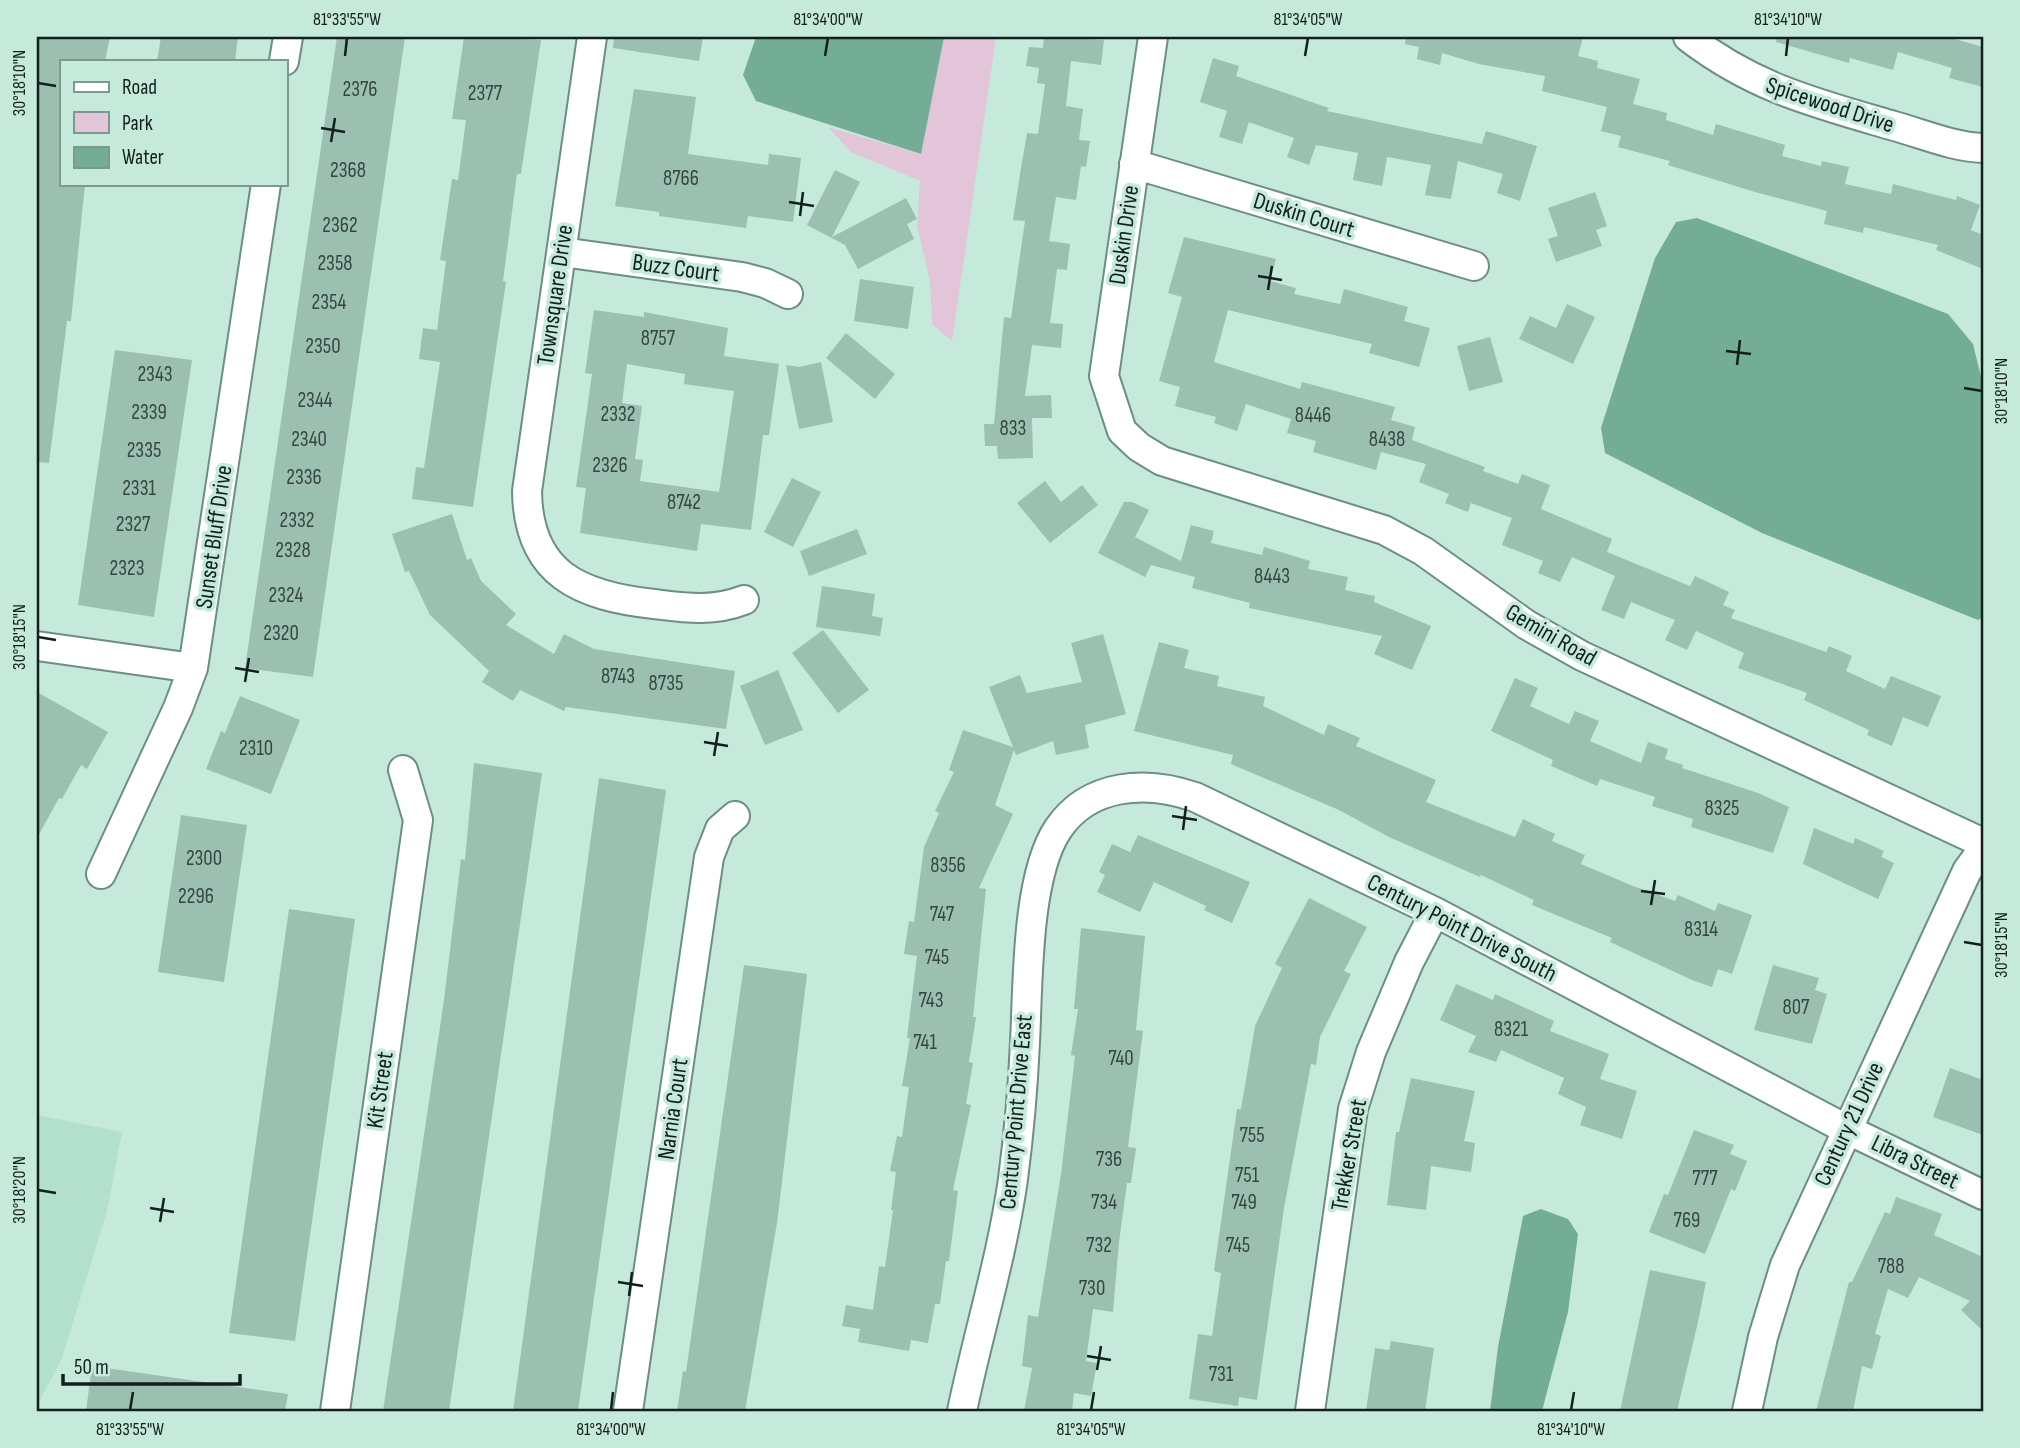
<svg xmlns="http://www.w3.org/2000/svg" width="2020" height="1448" viewBox="0 0 2020 1448" font-family="'Sofia Sans Condensed',sans-serif">
  <style>
    .built { fill: #b3dfcd }
    .green { fill: #e2c5d9 }
    .water { fill: #73ad96 }
    .building { fill: #9bbfb0; fill-rule: evenodd }
    .lines { fill: none; stroke-linecap: round; stroke-linejoin: round }
    .minor-casing { stroke: #6d8f82; stroke-width: 32 }
    .minor { stroke: #fff; stroke-width: 28 }
    .ticks { fill: none; stroke: #121f1a; stroke-width: 2.5 }
    .labels { text-anchor: middle; dominant-baseline: central; stroke-width: 7; stroke-linejoin: round; paint-order: stroke }
    .number-label { font-size: 21px; fill: #344740 }
    .street-label { font-size: 24px; fill: #121f1a; stroke: #c5eadb }
    .neatline { fill: none; stroke: #121f1a; stroke-width: 2.5 }
    .ticks-label { font-size: 18px; text-anchor: middle; fill: #121f1a }
  </style>
  <rect width="100%" height="100%" fill="#c5eadb"/>
  <path class="built" d="M37 1115 122 1132 107 1211 62 1358 37 1406Z"/>
  <path class="green" d="M944 37H996L952 341 932 324 930 281 917 226 920 181 851 152 828 127 920 154Z"/>
  <path class="water" d="M756 37H944L921 154 756 101 743 75Z
    M1697 218 1948 314 1973 344 1983 385V617L1978 620 1762 533 1605 453 1601 428 1655 258 1676 222Z
    M1541 1209 1568 1219 1578 1234 1568 1312 1542 1411H1490L1498 1347 1523 1216Z"/>
  <path class="building" d="M37 37H110L105 61H61V184H85L71 321H67L49 463 37 462Z
    M161 37H238L235 61H157Z
    M337 37H405L313 677 245 668Z
    M464 37 541 40 521 174H517L503 281 506 282 473 507 412 499 416 467 424 468 440 362 419 359 423 328 437 330 446 261 440 260 445 227 452 179 458 180 466 120 452 119Z
    M614 37H703L699 61 613 48Z
    M1044 37 1104 40 1101 65 1071 61 1066 106 1083 109 1079 140 1090 141 1086 167 1081 166 1076 200 1056 197 1049 241 1070 244 1067 270 1057 269 1050 323 1063 324 1061 348 1032 345 1025 396 1051 395 1052 418H1032L1033 458 998 459 997 446H985L984 424H994L1004 317 1011 318 1025 221 1013 220 1021 168 1027 133 1038 134 1045 84 1037 83 1039 68 1026 66 1029 47 1043 48Z
    M1406 37H1583L1578 56 1598 61 1597 68 1640 79 1633 104 1667 113 1666 120 1713 135 1716 124 1785 145 1782 156 1821 166 1822 161 1849 167 1845 184 1891 194 1893 184 1956 200 1957 196 1980 205 1971 230 1983 235V269L1936 250 1938 245 1864 227 1863 233 1824 224 1827 211 1755 192 1668 165 1670 161 1618 147 1621 136 1601 131 1607 107 1542 91 1545 76 1479 64 1442 53 1440 65 1417 59 1419 47 1405 44Z
    M1777 37H1948L1983 47V87L1949 78 1952 68 1898 52 1893 70 1850 58 1849 63 1776 42Z
    M1213 58 1239 66 1236 76 1329 108 1327 111 1482 144 1486 131 1537 146 1520 201 1497 193 1503 174 1458 161 1451 199 1425 195 1431 165 1387 157 1382 186 1353 180 1358 153 1316 145 1309 165 1287 157 1294 138 1249 122 1242 144 1219 137 1227 111 1200 102Z
    M634 89 696 97 688 154 768 165 769 154 801 158 793 222 748 216 746 228 659 216V212L615 206Z
    M835 170 860 182 832 237 906 198 917 219 907 224 914 239 858 269 845 245 807 225Z
    M1595 192 1607 226 1596 230 1602 246 1556 262 1548 239 1558 236 1548 208Z
    M1184 237 1276 259 1270 281 1296 288 1294 294 1340 304 1344 289 1408 307 1404 321 1430 328 1419 367 1369 353 1372 344 1228 310 1214 362 1300 389 1302 382 1395 407 1391 420 1415 427 1412 440 1485 467 1483 471 1518 484 1522 474 1550 485 1541 509 1612 539 1607 552 1690 586 1695 576 1729 592 1723 605 1735 610 1731 618 1826 652 1829 646 1852 656 1846 671 1885 689 1891 676 1941 696 1928 727 1903 717 1892 746 1867 735 1869 730 1804 700 1807 693 1738 668 1744 653 1696 631 1687 650 1665 640 1675 620 1631 602 1624 619 1601 610 1615 576 1572 557 1560 582 1538 573 1543 561 1502 545 1512 518 1471 503 1468 512 1445 503 1449 494 1419 482 1426 464 1381 452 1376 470 1313 452 1316 441 1287 433 1291 419 1246 404 1237 431 1214 423 1216 417 1175 406 1180 387 1159 381 1182 297 1168 293Z
    M860 279 914 287 908 329 854 321Z
    M1567 304 1595 317 1573 364 1519 339 1530 316 1556 328Z
    M594 310 644 317V312L728 328 724 356 779 364 769 435H763L751 530 701 524 697 551 580 533 586 488 576 487 592 374 585 373ZM627 364 685 374 684 384 734 391 719 492 640 481 643 460 635 459 642 406 622 403Z
    M846 333 895 374 875 399 826 358Z
    M1490 337 1503 382 1469 391 1457 346Z
    M115 350 192 360 154 617 78 605Z
    M821 362 833 422 799 429 786 365 799 367Z
    M792 478 821 492 793 547 764 532Z
    M1045 481 1061 502 1082 485 1098 505 1050 543 1017 503Z
    M1124 502H1132L1149 510 1135 537 1181 561 1191 525 1214 531 1211 543 1262 555 1264 547 1310 561 1308 569 1348 577 1345 590 1375 596 1374 602 1431 626 1412 670 1374 654 1382 636 1249 608 1250 603 1192 588 1195 577 1151 565 1145 577 1098 553Z
    M452 514 467 560 471 558 481 581 516 614 506 625 554 654 564 634 594 649 735 671 726 729 566 707 564 711 520 690 513 701 482 682 489 671 430 615 409 571 405 572 392 534Z
    M857 529 867 554 809 576 800 551Z
    M822 586 875 594 872 616 883 618 880 636 816 627Z
    M823 630 869 690 838 713 792 653Z
    M1103 634 1126 714 1085 725 1089 748 1056 755 1053 741 1016 755 1014 750 995 805 1013 814 979 888 986 889 973 1017H976L969 1062 973 1063 966 1104 971 1105 953 1190 958 1191 949 1261H946L940 1304H935L928 1343 911 1340 909 1351 858 1342 860 1329 842 1326 846 1305 873 1310 879 1266 885 1267 893 1210H891L896 1172 890 1171 897 1136 902 1137 909 1087 902 1086 910 1038H907L917 956 904 954 909 921 914 922 924 847 939 813 935 811 954 772 949 770 963 730 1013 747 989 687 1020 675 1027 693 1082 682 1071 643Z
    M1159 642 1189 650 1184 668 1219 676 1217 686 1265 697 1263 706 1324 735 1328 724 1360 738 1356 746 1436 780 1426 802 1515 837 1523 819 1555 834 1552 841 1585 855 1581 864 1633 886 1675 901 1678 895 1715 911 1718 903 1752 915 1732 974 1718 969 1712 987 1692 980 1610 942 1612 938 1532 905 1534 900 1481 875 1480 877 1389 837 1339 810 1231 764 1233 755 1134 731Z
    M778 670 803 730 765 745 740 686Z
    M1515 678 1538 688 1530 706 1569 724 1575 711 1599 721 1590 741 1641 763 1648 742 1668 749 1665 759 1683 765 1682 768 1758 793 1789 807 1773 853 1691 827 1693 819 1652 806 1655 797 1600 779 1597 786 1551 766 1553 760 1491 731Z
    M37 692 108 732 87 769 81 765 62 799 59 798 37 838Z
    M240 696 300 720 271 794 206 769 221 731 225 733Z
    M474 763 542 773 449 1411H383L444 1000 461 859 465 860Z
    M599 778 666 790 578 1411H513Z
    M181 815 247 825 224 982 158 972Z
    M1814 828 1853 844 1855 838 1884 851 1881 857 1894 863 1878 899 1803 864Z
    M1138 835 1250 882 1232 923 1204 910 1206 906 1154 882 1140 912 1097 892 1105 875 1099 872 1112 844 1130 852Z
    M1309 898 1367 927 1344 971 1351 974 1320 1037 1316 1065 1311 1064 1284 1208 1257 1400 1239 1397 1238 1406 1189 1399 1198 1334 1212 1336 1221 1273 1214 1271 1237 1109H1241L1255 1026 1282 968 1275 964Z
    M289 909 355 919 295 1341 229 1333Z
    M1081 928 1145 936 1136 1030 1143 1031 1128 1147 1136 1148 1131 1183H1127L1119 1242 1113 1312 1093 1309 1086 1361 1097 1363 1091 1396 1074 1393 1072 1411H1024L1032 1368 1022 1366 1028 1315 1038 1317 1061 1174 1075 1056 1071 1055 1078 1009H1074Z
    M744 965 807 974 777 1223 745 1411H677L683 1371 686 1372Z
    M1773 965 1819 978 1815 990 1827 994 1812 1044 1754 1030Z
    M1456 984 1493 1000 1495 994 1554 1021 1550 1031 1609 1054 1600 1079 1637 1091 1622 1139 1580 1125 1586 1107 1558 1094 1564 1078 1501 1050 1496 1062 1468 1052 1476 1036 1440 1020Z
    M1950 1068 1983 1080V1135L1933 1117Z
    M1411 1078 1475 1091 1464 1141 1475 1143 1471 1172 1431 1166 1426 1210 1387 1205 1396 1132H1399Z
    M1694 1130 1734 1145 1730 1154 1747 1161 1735 1191 1731 1189 1705 1254 1649 1232 1664 1194 1668 1195Z
    M1896 1197 1942 1214 1934 1235 1983 1257V1331L1961 1310 1970 1301 1919 1277 1908 1298 1888 1289 1875 1334 1881 1336 1872 1369 1862 1366 1853 1411H1816L1849 1282H1852L1885 1212 1890 1214Z
    M1650 1270 1706 1282 1698 1322 1677 1411H1620Z
    M1391 1341 1434 1348 1425 1411H1366L1375 1348 1389 1350Z
    M92 1366 288 1394 285 1411H86Z"/>
  <g class="lines">
    <defs>
      <path id="minor" d="M592 37 527 491C528 575 581 596 654 604 687 608 713 612 744 600
        M1153 37 1104 376 1122 431 1139 447 1162 461 1384 530 1423 551 1527 625 1582 656 1983 843
        M1688 37C1754 88 1815 103 1894 126 1923 134 1953 147 1983 148
        M284 61 288 37
        M1134 164 1474 266
        M562 252 742 277 765 283 788 294
        M37 646 193 668
        M101 874 178 708 193 668 266 184
        M335 1411 418 820 403 770
        M628 1411 709 857 720 829 735 816
        M962 1411C978 1334 1002 1257 1013 1179 1019 1133 1023 1087 1025 1042 1028 985 1026 877 1058 829 1089 783 1147 780 1195 797L1435 912 1846 1129 1983 1195
        M1310 1411 1353 1109 1371 1052 1409 962 1435 912
        M1747 1411 1763 1337 1785 1265 1967 871 1983 849"/>
    </defs>
    <use href="#minor" class="minor-casing"/>
    <use href="#minor" class="minor"/>
  </g>
  <path class="ticks" d="M345 56 347 38M825 56 828 38M1305 56 1308 38M1786 56 1788 38M38 83 56 86M321 128 345 132M331 142 335 118M789 202 814 206M800 216 803 192M1258 276 1282 280M1268 290 1272 266M1726 351 1751 354M1737 365 1740 340M1964 388 1982 391M38 637 56 640M235 668 259 672M245 682 249 658M704 742 728 746M714 756 718 732M1172 816 1197 820M1183 830 1186 806M1641 891 1665 894M1651 905 1655 880M1964 942 1982 945M38 1190 56 1193M150 1208 174 1212M160 1222 164 1198M618 1282 643 1286M629 1296 632 1272M1087 1356 1111 1360M1097 1370 1101 1346M130 1410 133 1392M611 1410 613 1392M1091 1410 1094 1392M1571 1410 1574 1392"/>
  <g class="labels">
    <g class="number-label">
      <text x="360" y="89">2376</text>
      <text x="485" y="93">2377</text>
      <text x="348" y="170">2368</text>
      <text x="681" y="178">8766</text>
      <text x="340" y="225">2362</text>
      <text x="335" y="263">2358</text>
      <text x="329" y="302">2354</text>
      <text x="658" y="338">8757</text>
      <text x="323" y="346">2350</text>
      <text x="155" y="374">2343</text>
      <text x="315" y="400">2344</text>
      <text x="149" y="412">2339</text>
      <text x="618" y="414">2332</text>
      <text x="1313" y="415">8446</text>
      <text x="1013" y="428">833</text>
      <text x="309" y="439">2340</text>
      <text x="1387" y="439">8438</text>
      <text x="144" y="450">2335</text>
      <text x="610" y="465">2326</text>
      <text x="304" y="477">2336</text>
      <text x="139" y="488">2331</text>
      <text x="684" y="502">8742</text>
      <text x="297" y="520">2332</text>
      <text x="133" y="524">2327</text>
      <text x="293" y="550">2328</text>
      <text x="127" y="568">2323</text>
      <text x="1272" y="576">8443</text>
      <text x="286" y="595">2324</text>
      <text x="281" y="633">2320</text>
      <text x="618" y="676">8743</text>
      <text x="666" y="683">8735</text>
      <text x="256" y="748">2310</text>
      <text x="1722" y="808">8325</text>
      <text x="204" y="858">2300</text>
      <text x="948" y="865">8356</text>
      <text x="196" y="896">2296</text>
      <text x="942" y="914">747</text>
      <text x="1701" y="929">8314</text>
      <text x="937" y="957">745</text>
      <text x="931" y="1000">743</text>
      <text x="1796" y="1007">807</text>
      <text x="1511" y="1029">8321</text>
      <text x="925" y="1042">741</text>
      <text x="1121" y="1058">740</text>
      <text x="1252" y="1135">755</text>
      <text x="1109" y="1159">736</text>
      <text x="1247" y="1175">751</text>
      <text x="1705" y="1178">777</text>
      <text x="1104" y="1202">734</text>
      <text x="1244" y="1202">749</text>
      <text x="1687" y="1220">769</text>
      <text x="1099" y="1245">732</text>
      <text x="1238" y="1245">745</text>
      <text x="1891" y="1266">788</text>
      <text x="1092" y="1288">730</text>
      <text x="1221" y="1374">731</text>
    </g>
    <g class="street-label">
      <text transform="translate(1830 105) rotate(18)">Spicewood Drive</text>
      <text transform="translate(1304 215) rotate(17)">Duskin Court</text>
      <text transform="translate(1124 235) rotate(-82)">Duskin Drive</text>
      <text transform="translate(676 268) rotate(8)">Buzz Court</text>
      <text transform="translate(555 295) rotate(-82)">Townsquare Drive</text>
      <text transform="translate(214 537) rotate(-82)">Sunset Bluff Drive</text>
      <text transform="translate(1551 635) rotate(30)">Gemini Road</text>
      <text transform="translate(1462 928) rotate(27)">Century Point Drive South</text>
      <text transform="translate(380 1090) rotate(-82)">Kit Street</text>
      <text transform="translate(673 1109) rotate(-82)">Narnia Court</text>
      <text transform="translate(1016 1112) rotate(-85)">Century Point Drive East</text>
      <text transform="translate(1849 1124) rotate(-65)">Century 21 Drive</text>
      <text transform="translate(1349 1155) rotate(-80)">Trekker Street</text>
      <text transform="translate(1915 1162) rotate(26)">Libra Street</text>
    </g>
  </g>
  <rect width="2020" height="1448" fill="none" stroke="#c5eadb" stroke-width="77"/>
  <rect x="60" y="60" width="228" height="126" fill="#c5eadb" stroke="#7d998e" stroke-width="2"/>
  <rect x="74" y="82" width="35" height="10" fill="#ffffff" stroke="#7d998e" stroke-width="2"/>
  <text x="122" y="94" font-size="21" fill="#121f1a">Road</text>
  <rect x="74" y="112" width="35" height="21" fill="#e2c5d9" stroke="#7d998e" stroke-width="2"/>
  <text x="122" y="130" font-size="21" fill="#121f1a">Park</text>
  <rect x="74" y="147" width="35" height="21" fill="#73ad96" stroke="#7d998e" stroke-width="2"/>
  <text x="122" y="164" font-size="21" fill="#121f1a">Water</text>
  <path d="M63 1374v10h177v-10" fill="none" stroke="#121f1a" stroke-width="3.5"/>
  <text x="74" y="1374" font-size="21" fill="#121f1a" stroke="#c5eadb" stroke-width="5" paint-order="stroke">50 m</text>
  <rect x="38" y="38" width="1944" height="1372" class="neatline"/>
  <g class="ticks-label">
    <text x="347" y="25">81°33'55"W</text>
    <text x="828" y="25">81°34'00"W</text>
    <text x="1308" y="25">81°34'05"W</text>
    <text x="1788" y="25">81°34'10"W</text>
    <text transform="translate(19 83) rotate(-90)" y="6">30°18'10"N</text>
    <text transform="translate(2001 391) rotate(-90)" y="6">30°18'10"N</text>
    <text transform="translate(19 637) rotate(-90)" y="6">30°18'15"N</text>
    <text transform="translate(2001 945) rotate(-90)" y="6">30°18'15"N</text>
    <text transform="translate(19 1190) rotate(-90)" y="6">30°18'20"N</text>
    <text x="130" y="1435">81°33'55"W</text>
    <text x="611" y="1435">81°34'00"W</text>
    <text x="1091" y="1435">81°34'05"W</text>
    <text x="1571" y="1435">81°34'10"W</text>
  </g>
</svg>
